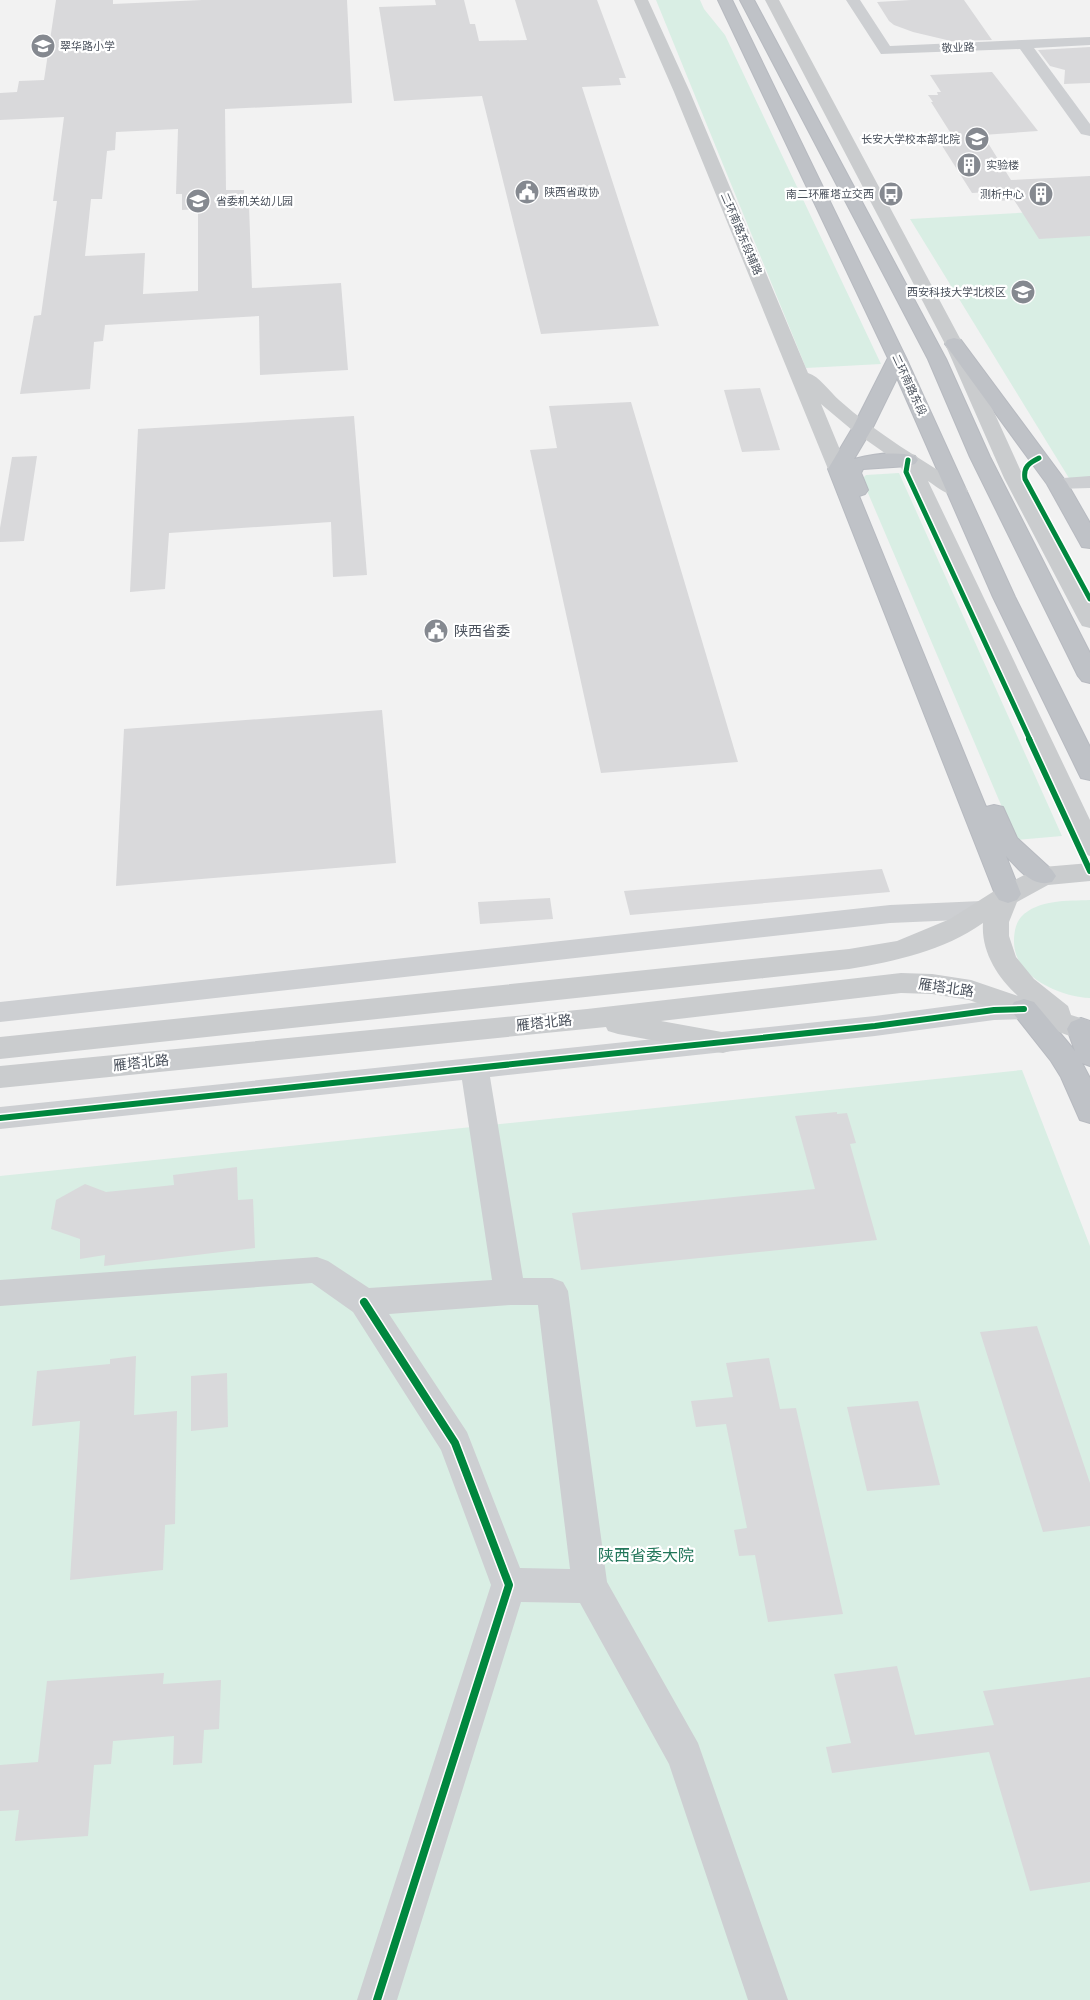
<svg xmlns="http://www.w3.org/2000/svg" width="1090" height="2000" viewBox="0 0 1090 2000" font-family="'Varela Round','Noto Sans SC',sans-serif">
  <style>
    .green { fill: #d9eee4 }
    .building { fill: #d9d9db; fill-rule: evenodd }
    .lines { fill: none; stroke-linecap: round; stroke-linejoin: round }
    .highway-casing { stroke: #b7bac0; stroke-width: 2 }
    .minor { fill: #cdcfd2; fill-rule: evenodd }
    .major { fill: #caccce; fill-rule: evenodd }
    .highway { fill: #bfc2c7; fill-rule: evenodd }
    .cycleway-far2-casing { stroke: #fff; stroke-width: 8 }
    .cycleway-far1-casing { stroke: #fff; stroke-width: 9 }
    .cycleway-casing { stroke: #fff; stroke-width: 11 }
    .cycleway-far2 { stroke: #00873e; stroke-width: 5 }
    .cycleway-far1 { stroke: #00873e; stroke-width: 6 }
    .cycleway { stroke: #00873e; stroke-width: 8 }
    .labels { text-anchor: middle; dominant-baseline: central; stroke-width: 4.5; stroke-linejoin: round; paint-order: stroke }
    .far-poi-label { font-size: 11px; fill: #4a515c; stroke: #fff; text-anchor: start }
    .far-street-label { font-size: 11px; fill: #4a515c; stroke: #fff }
    .poi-label { font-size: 14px; fill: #4a515c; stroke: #fff; text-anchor: start }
    .street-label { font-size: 14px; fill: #4a515c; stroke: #fff }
    .near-park-label { font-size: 16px; fill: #22765a; stroke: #fff }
  </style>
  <rect width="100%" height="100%" fill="#f2f2f2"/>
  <path class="green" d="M656 0H700L704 9 725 35 881 364 806 368Z
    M1090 209V482L1072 483 910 219Z
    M899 473 1062 836 1016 840 862 479 866 475Z
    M1090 900V998C1061 997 1014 977 1014 942 1014 934 1015 924 1021 917 1038 899 1068 901 1090 900Z
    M1022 1070 1090 1246V2000H0V1176Z"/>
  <path class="building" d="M56 0H113V4L202 0H347L352 103 225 109 226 190H244V206H249L252 288 341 283 348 370 260 375 259 316 105 325 103 341 94 342 90 389 20 394 34 316 41 315 57 201H53L64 117 0 120V93L17 92 19 81 44 80ZM178 129 176 194H182V210L198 209V291L143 294 145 253 85 256 91 199H102L107 151 115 150 116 132Z
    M435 0H464L470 24H475L479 41 527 40 515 0H597L626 78H619L621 85 582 87 659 326 541 334 482 96 394 101 379 7 436 5Z
    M911 0H964L992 40 951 41 913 32 894 25 889 21 877 2Z
    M1090 47V83L1064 84 1065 70 1050 66 1038 50Z
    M992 72 1038 131 983 135 1011 180 1090 176V236L1039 239 1014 200 996 201 989 192 972 193 939 141 955 140 931 102H933L928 95H938L937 92H941L930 75Z
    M760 388 780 450 742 452 724 390Z
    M631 402 738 762 601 773 530 450 557 448 549 406Z
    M354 416 367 575 333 577 331 522 169 533 165 589 130 592 138 429Z
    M37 456 24 541 0 542V528L12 457Z
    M382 710 396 863 116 886 124 729Z
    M882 869 890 892 630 915 624 891Z
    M550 898 553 919 480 924 478 902Z
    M837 1112V1114L847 1113 856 1143 850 1144 877 1240 581 1270 572 1213 815 1189 795 1116Z
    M237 1167 238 1200 253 1199 255 1248 104 1266 105 1255 80 1259V1239L51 1229 56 1200 85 1184 106 1192 174 1185 173 1175Z
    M1037 1326 1090 1483V1526L1043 1532 980 1332Z
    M136 1356 134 1415 177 1411 175 1524 165 1525 163 1570 70 1580 80 1421 32 1426 37 1371 110 1364V1359Z
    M769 1358 780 1409 796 1408 843 1614 768 1622 755 1555 739 1556 734 1530 747 1528 726 1424 696 1427 691 1401 733 1397 726 1363Z
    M227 1373 228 1427 191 1431V1376Z
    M918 1401 940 1485 867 1491 847 1407Z
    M897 1666 915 1735 994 1725 983 1691 1090 1677V1882L1030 1891 989 1752 832 1773 826 1747 851 1743 834 1674Z
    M164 1673 163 1684 221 1680 219 1729 204 1730 202 1763 173 1765 174 1736 113 1741 111 1764 94 1765 88 1836 15 1841 19 1810 0 1811V1765L38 1762 47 1681Z"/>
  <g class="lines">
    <defs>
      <path id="highway" d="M718 0H732L906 358 1015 597 1090 747V780L1081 778 1078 772 993 597 897 378 873 427 854 459C873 454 896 451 915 456L918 460 915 464 908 466 863 469 861 473 868 490 865 494 859 496 986 807 994 805 1003 807 1017 838 1052 870 1056 876 1052 882C1032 888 1019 869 1006 856L1021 894 1017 900 1008 903 999 900 995 894 828 469 853 427 888 358Z
        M740 0H754L946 359 990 457 1090 653V683L1082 681 1078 676 970 457 928 359Z
        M954 338 961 340 1067 483 1090 523V548L1082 547 1047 484 945 344 947 340Z
        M1024 999 1034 1002 1075 1051 1067 1029 1071 1022 1081 1018 1090 1021V1066L1082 1063 1090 1078V1123L1080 1120 1061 1077 1051 1061 1010 1009 1014 1002Z"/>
    </defs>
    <use href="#highway" class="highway-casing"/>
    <path class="minor" d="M846 0H860L890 46 1090 37V45L1034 48 1090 124V136L1081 134 1020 49 881 54Z
      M1090 476V488L1057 489 1050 487 1047 483 1050 479Z
      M982 901 991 903 995 910 991 917 982 919 890 923 0 1022V1002L890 905Z
      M1024 999 1034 1002 1038 1009 1034 1016 1024 1019 994 1020 875 1036 490 1077 523 1278H552L563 1282 568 1291 607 1582 698 1743 788 2000H748L669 1764 580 1603 521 1602 397 2000H357L491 1585 441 1450 353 1312 312 1283 0 1306V1280L317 1257 328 1261 369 1288 492 1280 462 1080 0 1129V1107L875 1016 994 1000ZM510 1305H538L570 1569 520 1568 467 1432 389 1314Z"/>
    <path class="major" d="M634 0H648L690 92 808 373C819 376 830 392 839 400 877 434 922 460 965 487L968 491 965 495C951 499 940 489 928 481L1090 820V856L1081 853 1077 847 899 463 852 430 821 404 848 469 845 473 838 475 831 473 828 469 674 92Z
      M765 0H779L963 344 1024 478 1090 600V628L1082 626 1079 621 1004 478 945 344Z
      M1090 863V881L1048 885 1017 902 1009 922V936L1016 957 1034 979 1068 1006 1071 1015 1090 1021V1037L1081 1040 969 1000 932 994 901 993 661 1021 733 1034 737 1042 733 1050 723 1053 618 1034 608 1031 606 1027 0 1088V1066L587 1009 901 973 932 974 971 980 1018 996C997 977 981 951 983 923 943 951 896 961 849 969L0 1059V1037L849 949 897 941 950 919 999 888 1034 870 1043 867Z"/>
    <use href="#highway" class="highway"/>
    <defs>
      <path id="cycleway-far2" d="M1039 458C1029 463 1023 467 1025 479L1090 599
        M908 460 906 472 1030 740"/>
      <path id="cycleway-far1" d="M1029 739 1090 871
        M0 1118 875 1026 994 1010 1024 1009"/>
      <path id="cycleway" d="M364 1302 455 1443 509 1585 377 2000"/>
    </defs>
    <use href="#cycleway-far2" class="cycleway-far2-casing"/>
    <use href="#cycleway-far1" class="cycleway-far1-casing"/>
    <use href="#cycleway" class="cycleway-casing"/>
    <use href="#cycleway-far2" class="cycleway-far2"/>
    <use href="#cycleway-far1" class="cycleway-far1"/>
    <use href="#cycleway" class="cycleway"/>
  </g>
  <defs>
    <symbol id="school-disc" viewBox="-11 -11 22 22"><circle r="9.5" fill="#858990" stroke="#fff"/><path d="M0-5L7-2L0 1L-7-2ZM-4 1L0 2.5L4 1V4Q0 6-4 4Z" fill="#fff"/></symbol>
    <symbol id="university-disc" viewBox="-11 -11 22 22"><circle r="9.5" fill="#858990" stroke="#fff"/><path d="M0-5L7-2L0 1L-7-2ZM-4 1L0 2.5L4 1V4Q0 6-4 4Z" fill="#fff"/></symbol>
    <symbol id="building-disc" viewBox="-11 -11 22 22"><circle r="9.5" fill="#858990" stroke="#fff"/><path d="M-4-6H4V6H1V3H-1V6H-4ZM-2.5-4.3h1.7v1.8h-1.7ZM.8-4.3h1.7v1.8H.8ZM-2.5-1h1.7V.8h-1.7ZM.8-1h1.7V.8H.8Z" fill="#fff"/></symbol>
    <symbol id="civic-disc" viewBox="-11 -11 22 22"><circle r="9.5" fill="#858990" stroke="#fff"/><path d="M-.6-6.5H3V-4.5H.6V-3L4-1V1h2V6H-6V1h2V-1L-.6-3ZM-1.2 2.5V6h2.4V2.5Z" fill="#fff"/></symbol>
    <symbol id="bus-disc" viewBox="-11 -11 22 22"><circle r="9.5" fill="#858990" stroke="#fff"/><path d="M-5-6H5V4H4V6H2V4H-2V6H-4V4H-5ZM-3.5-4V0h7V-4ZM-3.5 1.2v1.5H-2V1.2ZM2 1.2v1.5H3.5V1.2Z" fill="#fff"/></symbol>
  </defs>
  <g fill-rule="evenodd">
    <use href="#school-disc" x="29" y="32" width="28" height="28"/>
    <use href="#university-disc" x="963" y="125" width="28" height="28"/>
    <use href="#building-disc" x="955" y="151" width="28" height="28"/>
    <use href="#civic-disc" x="513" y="178" width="28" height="28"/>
    <use href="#bus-disc" x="877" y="180" width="28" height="28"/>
    <use href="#building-disc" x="1027" y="180" width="28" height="28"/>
    <use href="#school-disc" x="184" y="187" width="28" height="28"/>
    <use href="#university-disc" x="1009" y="278" width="28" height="28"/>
    <use href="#civic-disc" x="422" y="617" width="28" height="28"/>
  </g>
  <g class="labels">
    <g class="far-poi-label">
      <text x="60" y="46">翠华路小学</text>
      <text x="960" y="139" text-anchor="end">长安大学校本部北院</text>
      <text x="986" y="165">实验楼</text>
      <text x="544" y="192">陕西省政协</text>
      <text x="874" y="194" text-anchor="end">南二环雁塔立交西</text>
      <text x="1024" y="194" text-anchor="end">测析中心</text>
      <text x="216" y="201">省委机关幼儿园</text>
      <text x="1006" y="292" text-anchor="end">西安科技大学北校区</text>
    </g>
    <g class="far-street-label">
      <text transform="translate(958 48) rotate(-3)">敬业路</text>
      <text transform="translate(741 234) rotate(67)">二环南路东段辅路</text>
      <text transform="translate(909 385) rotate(65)">二环南路东段</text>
    </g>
    <g class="poi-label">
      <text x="454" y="631">陕西省委</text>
    </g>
    <g class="street-label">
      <text transform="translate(946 988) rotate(8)">雁塔北路</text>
      <text transform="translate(544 1023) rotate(-6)">雁塔北路</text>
      <text transform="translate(141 1063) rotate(-6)">雁塔北路</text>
    </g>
    <g class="near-park-label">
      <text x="646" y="1556">陕西省委大院</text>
    </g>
  </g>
</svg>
